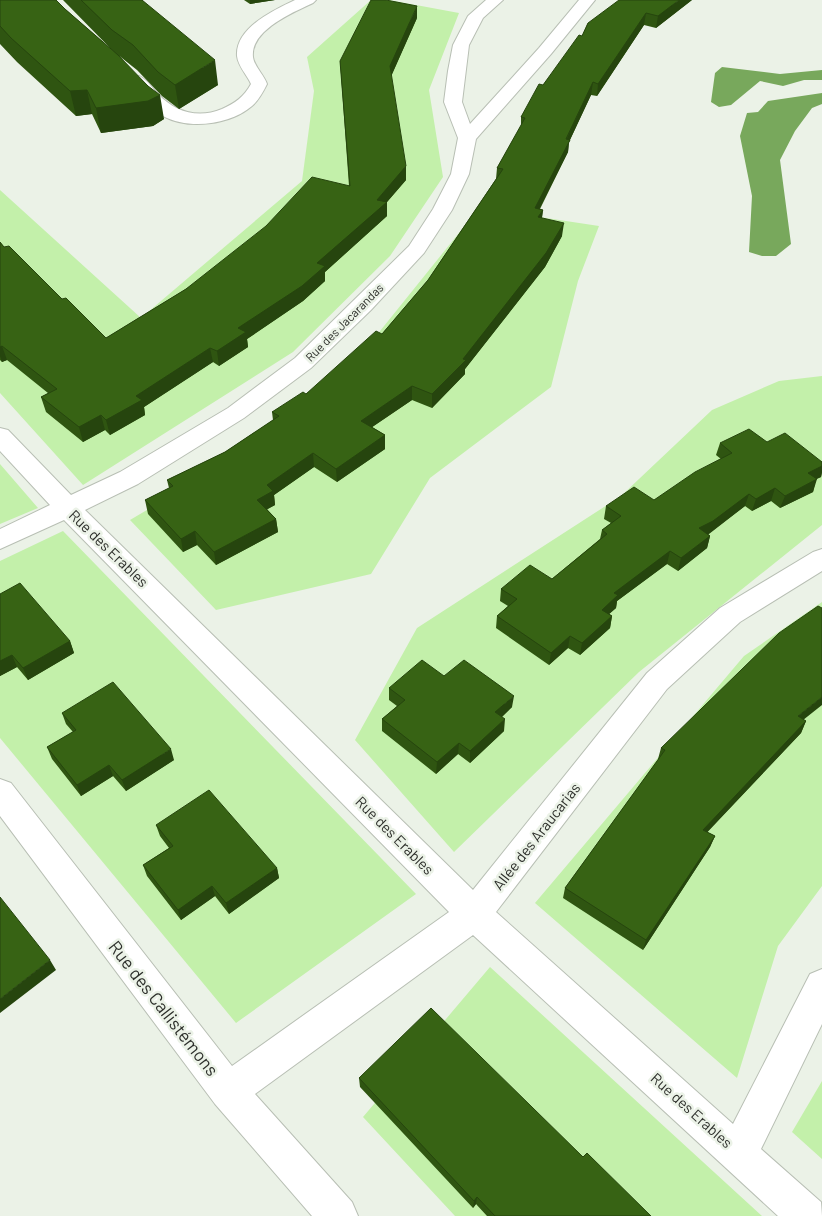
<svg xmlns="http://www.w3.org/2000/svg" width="822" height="1216" viewBox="0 0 822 1216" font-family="Barlow,sans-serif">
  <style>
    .green { fill: #c3f0aa }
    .water { fill: #78a85c }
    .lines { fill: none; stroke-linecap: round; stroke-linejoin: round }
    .minor-casing { stroke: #b8bfb4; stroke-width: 2 }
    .minor { fill: #fff; fill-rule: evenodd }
    .wall { fill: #2f5511 }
    .shaded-wall { fill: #26450e }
    .building { fill: #376314; stroke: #26450e }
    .labels { text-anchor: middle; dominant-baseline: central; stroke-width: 5; stroke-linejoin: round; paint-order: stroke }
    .far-street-label { font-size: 12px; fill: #2d2f2b; stroke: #ebf2e7 }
    .street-label { font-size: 15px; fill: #2d2f2b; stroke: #ebf2e7 }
    .near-street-label { font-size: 18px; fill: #2d2f2b; stroke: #ebf2e7 }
  </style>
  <rect width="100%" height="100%" fill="#ebf2e7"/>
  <path class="green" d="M371 0H389L459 13 429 90 443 177 390 256 293 352 83 485 0 393V190L141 318 302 181 314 91 307 57Z
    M479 208 599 226 578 281 551 387 430 478 371 574 216 610 130 520 255 446 376 336Z
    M822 376V525L639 672 454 852 355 740 417 628 621 496 712 410 779 381Z
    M0 464 38 508 0 524Z
    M63 531 416 894 236 1023 0 738V561Z
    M822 602V886L778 946 737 1078 535 903 744 656Z
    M490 967 762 1216H455L363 1117Z
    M822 1081V1159L792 1132Z"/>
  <path class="water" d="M722 67 780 74 822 70V80H804L783 86 760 81 731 105 719 107 711 102 715 73Z
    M822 93V104L812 108 795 131 780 160 791 244 776 256H762L749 252 752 196 740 136 747 113 758 112 768 101Z"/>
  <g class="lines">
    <defs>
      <path id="minor" d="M295 0H316L313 3C294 12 250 30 253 57 254 66 264 75 267 84 263 92 259 100 252 106 230 125 189 130 163 116 150 109 136 93 128 81L130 77C134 76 138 75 141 77 148 81 153 89 158 94 175 112 198 119 222 109 235 103 244 97 251 84 247 75 238 66 237 56 235 28 274 10 295 0Z
        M486 0H503L483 18 469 45 462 102 470 124 539 48 579 0H595L551 54 476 139 469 174 452 210 424 253 371 310 311 368 244 418 138 484 85 510 473 890 647 673 720 608 813 552 822 549V571L740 622 667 689 496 912 733 1124 810 974 822 969V1024L761 1149 821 1202 822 1216H778L473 935 255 1094 352 1202 358 1216H312L215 1104 0 816V779L11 783 232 1066 449 912 64 520 0 549V529L50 505 0 451V428L8 430 71 495 120 472 228 408 295 358 409 246 433 209 451 174 458 138 444 102 448 71 453 45 468 16Z"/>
    </defs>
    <use href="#minor" class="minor-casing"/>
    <use href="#minor" class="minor"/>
  </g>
  <path class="wall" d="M0 0 65 9 114 52 63 0H142L218 85 179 109 162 96 137 70 118 55 164 119 153 126 101 133 92 114 76 116 17 62 0 44Z
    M244 0H275L250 4Z
    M692 0 656 28 644 25 597 96 591 95 569 142 568 152 540 209 543 210 542 218 562 236 545 267 465 369V374L432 408 412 400 372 427 385 435V449L337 482 314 467 274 495 275 505 267 509 276 519 278 532 216 565 197 545 183 552 148 514 145 500 169 488 167 480 225 452 273 420 272 412 306 394 382 334 428 280 496 179 497 168 521 126V117L543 85 582 36 588 23Z
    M417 18 391 76 406 180 387 202V216L325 272V281L303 301 247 339 248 347 219 366 213 362 144 407 145 415 110 435 105 430 83 442 46 412 41 397 48 393 7 360 2 362 0 360V242L4 247 106 338 186 289 349 186 340 61Z
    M767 442 822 462V472L821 477 816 479 813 492 780 508 771 501 752 511 745 506 708 534 710 536 707 548 678 571 667 564 617 601 616 608 609 614 612 616 610 628 580 655 568 648 549 665 496 628 497 616 508 606 500 601 501 589 552 579 600 539 602 530 611 523 604 519 606 506 654 500 721 459 716 455 720 443Z
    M0 594 70 641 74 653 28 680 17 667 0 676Z
    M444 676 512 707 502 717 504 731 470 763 458 754 436 774 382 731V719L397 706 389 700V688Z
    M62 713 174 760 126 791 113 776 81 796 52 759 47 747 73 732 66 724Z
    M803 720 806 721 801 733 707 832 715 836 710 847 643 950 563 898 565 888 658 760V759L661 748Z
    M156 825 277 868 279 878 229 914 215 896 181 920 147 876 143 865 169 848 160 836Z
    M359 1078 583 1157 651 1216H487L476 1204 473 1208 360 1087Z"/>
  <path class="shaded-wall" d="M250 0H275L250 4Z
    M679 0H692L656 28 658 16Z
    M417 6V18L390 79V66Z
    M646 13 644 25 597 96 598 84Z
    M215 60 218 85 179 109 175 85Z
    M593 82 591 95 569 142 568 152 533 221 535 208Z
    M87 90 92 114 76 116 70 91Z
    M160 95 164 119 153 126 101 133 96 108Z
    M406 166V180L387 202V216L325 272V281L303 301 247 339 248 347 219 366 217 351 238 328 317 263 377 200Z
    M543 210 541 223 538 217Z
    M564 223 562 236 545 267 465 369V374L432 408V394L463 359Z
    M2 346 7 360 2 362 0 356V347Z
    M210 348 213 362 144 407 145 415 110 435 106 420 136 396Z
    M412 386V400L362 434 361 421Z
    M101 415 105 430 83 442 79 427Z
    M385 435V449L337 482 336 469Z
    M313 453 314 467 274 495 275 505 259 514 257 500 267 485Z
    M822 466V472L821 477 804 485 808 473Z
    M817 479 813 492 780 508 785 496Z
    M775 488 771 501 752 511 756 499Z
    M749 494 745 506 709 534 696 541 699 528Z
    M276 519 278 532 216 565 214 552Z
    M195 531 197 545 183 552 181 539Z
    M710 536 707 548 678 571 681 558Z
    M670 551 667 564 617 601 616 608 600 622 602 610 614 593Z
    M612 616 610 628 580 655 582 643Z
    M570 636 568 648 549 665 551 653Z
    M70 641 74 653 28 680 23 668Z
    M12 655 17 667 0 676V661Z
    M514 696 512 707 494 724 495 712Z
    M822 697V705L793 728 798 716Z
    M505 719 504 731 470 763V751Z
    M806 721 801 733 699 841 703 830Z
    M459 743 458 754 436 774 437 762Z
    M171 749 174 760 126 791 122 780Z
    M109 765 113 776 81 796 77 785Z
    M715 836 710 847 643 950 646 940Z
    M277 868 279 878 229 914 226 903Z
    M212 886 215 896 181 920 178 910Z
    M50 960 56 970 0 1013V999Z
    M477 1197 476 1204 473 1208 474 1201Z"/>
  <path class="building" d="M0 0H56L65 9 118 55 148 86 160 95 148 101 96 108 87 90 70 91 11 38 0 26Z
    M81 0H142L215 60 175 85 158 72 133 45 112 30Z
    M371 0H386L417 6 390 66 406 166 377 200 387 202 317 263 325 266 302 286 238 328 246 332 217 351 210 348 136 396 142 400 106 420 101 415 79 427 41 397 57 389 2 346 0 347V242L4 247 9 246 62 299 66 298 106 338 186 289 266 226 312 177 350 186 340 61Z
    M619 0H679L658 16 646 13 598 84 593 82 566 139 570 140 535 208 543 210 538 217 564 223 546 253 463 359 466 360 432 394 412 386 361 421 385 435 336 469 313 453 267 485 273 491 257 500 276 519 214 552 195 531 181 539 145 500 173 486 167 480 225 452 279 416 272 412 303 392 306 394 376 331 382 334 428 280 503 169 497 168 525 118 521 117 539 84 543 85 579 35 582 36 588 23Z
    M749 429 767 442 785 433 822 462V466L808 473 817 479 785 496 775 488 756 499 749 494 713 521 699 528 710 536 681 558 670 551 614 593 618 595 602 610 612 616 582 643 570 636 551 653 497 616 517 599 501 589 530 565 552 579 607 534 602 530 621 516 606 506 634 487 654 500 695 472 732 453 720 443Z
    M20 583 70 641 23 668 12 655 0 661V594Z
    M818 606 822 608V697L798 716 806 721 703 830 715 836 646 940 565 888 665 750 661 748 779 633Z
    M422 660 444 676 464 660 514 696 495 712 505 719 470 751 459 743 437 762 382 719 405 700 389 688Z
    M113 682 171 749 122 780 109 765 77 785 47 747 76 730 62 713Z
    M209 790 277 868 226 903 212 886 178 910 143 865 173 846 156 825Z
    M0 897 50 960 0 999Z
    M431 1008 583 1157 587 1153 651 1216H495L477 1197 474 1201 359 1078Z"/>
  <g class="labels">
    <g class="far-street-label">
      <text transform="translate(344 322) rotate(-45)">Rue des Jacarandas</text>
    </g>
    <g class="street-label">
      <text transform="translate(109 548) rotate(44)">Rue des Erables</text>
      <text transform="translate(395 835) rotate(45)">Rue des Erables</text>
      <text transform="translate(536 836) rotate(-52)">Allée des Araucarias</text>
      <text transform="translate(692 1110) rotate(42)">Rue des Erables</text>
    </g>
    <g class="near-street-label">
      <text transform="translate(164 1008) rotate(52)">Rue des Callistémons</text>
    </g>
  </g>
</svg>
